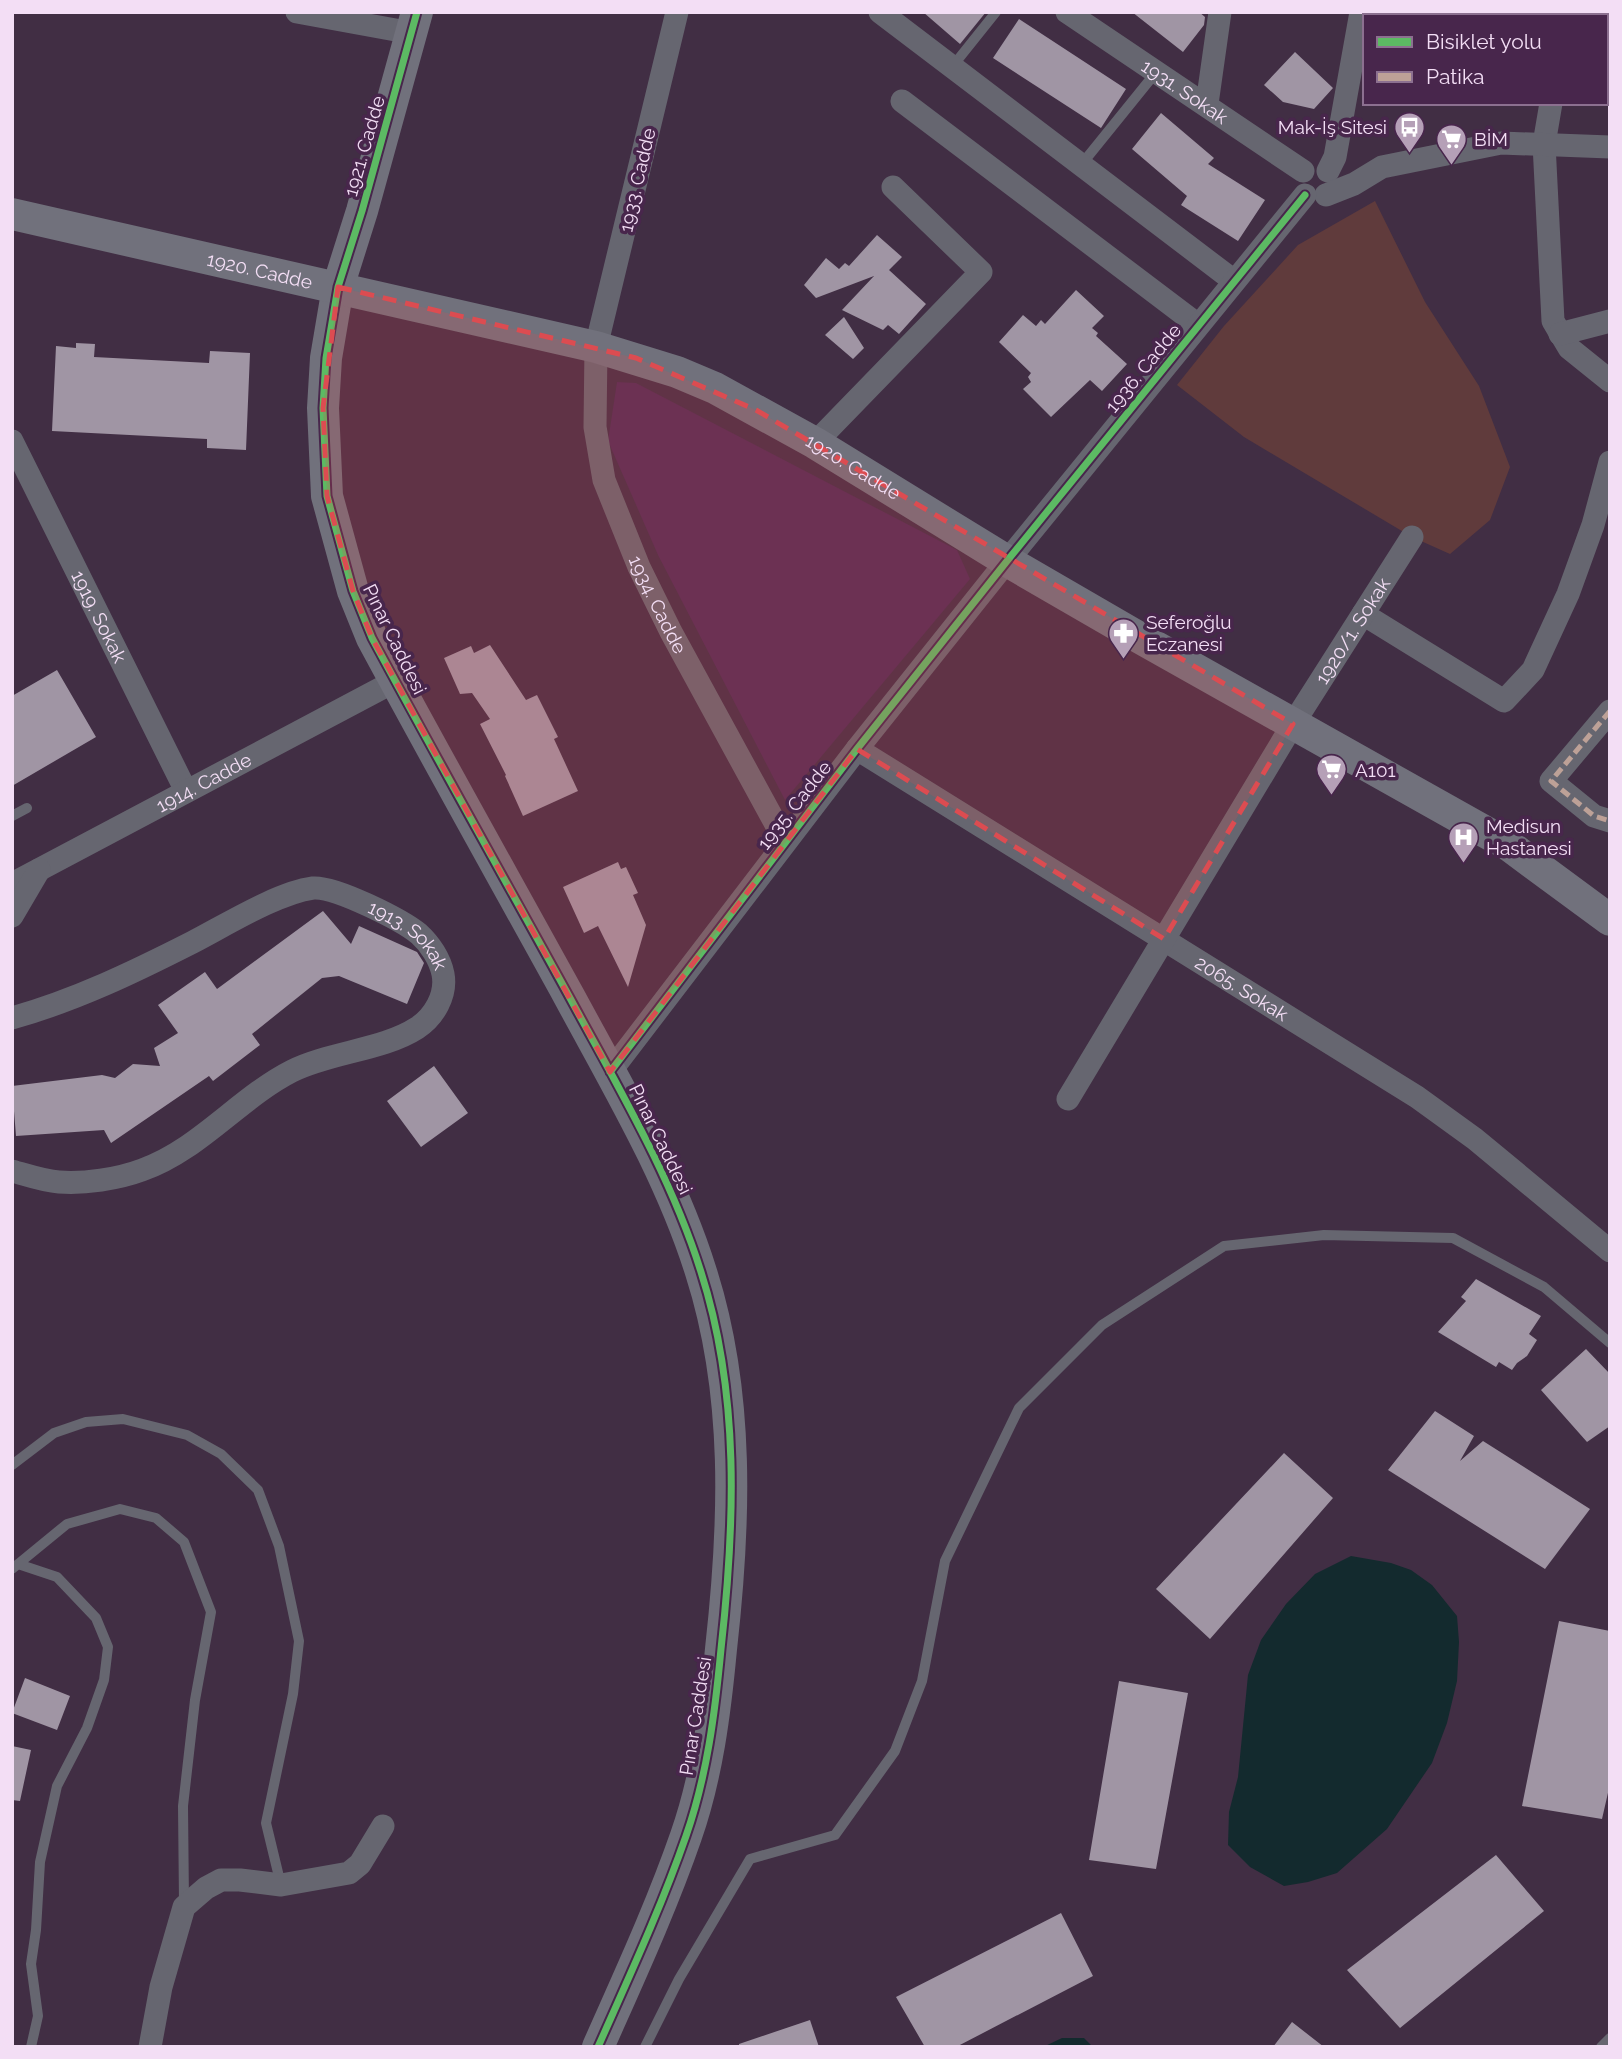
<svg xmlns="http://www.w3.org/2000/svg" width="1622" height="2059" viewBox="0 0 1622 2059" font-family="Raleway,sans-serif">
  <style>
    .built { fill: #502b54 }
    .green { fill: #603b3c }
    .water { fill: #132a2e }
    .building { fill: #a095a4 }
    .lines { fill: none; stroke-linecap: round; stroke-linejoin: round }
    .lane { stroke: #666670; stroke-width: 10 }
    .street { stroke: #666670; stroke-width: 23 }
    .secondary { stroke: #71717c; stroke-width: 32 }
    .quiet { stroke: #bda197; stroke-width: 5; stroke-dasharray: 10 5; stroke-linecap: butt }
    .cycleway-casing { stroke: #48264c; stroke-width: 11 }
    .cycleway { stroke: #5cba63; stroke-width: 7 }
    .marked { fill: #dc4c51; fill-opacity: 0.2; stroke: #dc4c51; stroke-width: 5; stroke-dasharray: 14 9; stroke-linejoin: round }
    .labels { text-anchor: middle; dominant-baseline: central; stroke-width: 7; stroke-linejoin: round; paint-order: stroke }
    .street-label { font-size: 19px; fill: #f3def5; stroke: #48264c }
    .poi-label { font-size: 19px; fill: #f3def5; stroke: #48264c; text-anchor: start }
  </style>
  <rect width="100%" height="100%" fill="#412e44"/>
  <path class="built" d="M617 382 636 383 957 550 970 579 785 800 658 555 608 441Z"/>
  <path class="green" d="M1375 201 1425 302 1479 386 1510 467 1490 520 1450 554 1412 537 1244 437 1177 385 1224 326 1298 245Z"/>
  <path class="water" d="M1351 1556 1391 1563 1411 1570 1432 1585 1457 1616 1459 1642 1457 1681 1447 1723 1432 1763 1387 1829 1337 1873 1308 1882 1284 1886 1250 1867 1228 1845 1229 1812 1238 1777 1248 1675 1261 1640 1286 1604 1315 1574Z
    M1062 2038H1084L1093 2047H1043Z"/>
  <path class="building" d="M923 12H986L960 44Z
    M1132 12H1199L1205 17 1204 25 1183 52Z
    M1019 19 1126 89 1101 128 993 58Z
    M1295 52 1333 88 1314 109 1283 102 1264 85Z
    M1161 113 1214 158 1208 164 1265 200 1238 241 1181 205 1187 196 1132 149Z
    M877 235 902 257 889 270 926 304 899 334 888 325 883 330 842 310 874 276 816 298 804 285 826 258 839 269 845 263 849 266Z
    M1076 290 1104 316 1092 328 1098 333 1096 336 1127 364 1102 391 1090 380 1051 417 1023 389 1031 382 1028 377 1031 373 999 342 1023 315 1036 326 1041 320 1045 324Z
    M844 317 864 348 853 359 825 335Z
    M76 343 95 344 94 357 209 363 210 351 250 353 246 450 207 448V439L52 431 56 346 76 348Z
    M490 645 526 700 537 695 558 737 554 739 578 791 523 816 505 776 506 775 480 724 490 719 472 693 460 694 444 658 471 646 474 653Z
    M57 670 96 737 12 786V696Z
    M618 862 621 869 626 867 638 893 633 895 646 925 628 987 598 926 584 933 563 887Z
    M323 911 351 944 359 926 417 952 424 963 407 1004 339 976 322 978 252 1034 260 1045 213 1081 209 1076 111 1143 104 1130 16 1136 12 1086 102 1075 115 1078 133 1064 160 1066 154 1048 178 1033 158 1005 205 972 217 989Z
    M434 1066 468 1113 421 1147 387 1101Z
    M1476 1279 1541 1316 1529 1334 1537 1340 1527 1356 1517 1363 1512 1370 1499 1362 1496 1367 1438 1332 1466 1301 1461 1297Z
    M1586 1349 1610 1374V1426L1587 1442 1541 1390Z
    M1435 1411 1474 1436 1460 1461 1483 1441 1590 1509 1545 1569 1388 1470Z
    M1284 1453 1333 1498 1210 1639 1156 1589Z
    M1559 1621 1610 1631V1784L1602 1819 1522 1806Z
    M25 1678 70 1696 57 1730 12 1713Z
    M1119 1681 1188 1693 1156 1869 1089 1860Z
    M12 1746 31 1750 20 1801 12 1800Z
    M1496 1855 1544 1911 1400 2028 1347 1970Z
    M1061 1913 1093 1976 956 2047H925L896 1997Z
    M810 2020 819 2047H739V2044Z
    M1292 2022 1324 2047H1273Z"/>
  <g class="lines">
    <path class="lane" d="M952 67 996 12
      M1081 165 1157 71
      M12 816 27 808
      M12 1465 54 1433 86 1422 123 1419 187 1435 221 1454 258 1490 279 1546 299 1641 293 1694 266 1823 281 1885
      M18 1564 57 1577 96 1618 108 1647 104 1680 87 1728 57 1786 40 1862 36 1930 31 1964 38 2016 31 2047
      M12 1569 67 1524 120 1509 156 1518 184 1542 211 1612 195 1700 183 1806 184 1903
      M645 2047 679 1979 750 1859 835 1835 895 1751 922 1681 945 1561 1019 1408 1102 1325 1224 1246 1324 1235 1453 1238 1544 1287 1610 1343
      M1601 2047 1610 2038"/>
    <g class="street">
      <path d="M297 12 412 33"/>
      <path id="s1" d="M677 12 596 347 595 427 604 480 639 567 671 632 785 841"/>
      <path d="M880 12 1234 281"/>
      <path id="s2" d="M1067 12 1303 171"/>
      <path d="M1567 16V12"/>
      <path d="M902 101 1198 325"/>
      <path d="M1551 103 1544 144 1553 321 1569 348 1610 381"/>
      <path d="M1207 104 1220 12"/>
      <path d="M1328 171 1335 157 1361 12"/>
      <path d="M1326 195 1354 184 1382 167 1501 143 1610 147"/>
      <path d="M1560 334 1610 321"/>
      <path id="s3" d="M12 441 186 791"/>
      <path d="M815 443 981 272 893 187"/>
      <path d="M1363 614 1504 701 1533 670 1568 594 1593 525 1610 462"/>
      <path d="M1610 711 1551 781 1594 816 1610 821"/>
      <path id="s4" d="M857 749 1417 1097 1475 1139 1610 1251"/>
      <path id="s5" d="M12 884 395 681"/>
      <path d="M12 916 39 870"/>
      <path id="s6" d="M12 1018C76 1000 134 972 193 942 226 925 277 893 313 888 335 886 402 920 419 934 430 944 440 959 443 974 447 995 434 1017 417 1028 383 1050 330 1052 292 1071 239 1098 199 1150 142 1170 118 1179 84 1184 59 1182 43 1181 27 1175 12 1171"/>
      <path d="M610 1072 857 749 1007 561 1305 195"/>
      <path id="s7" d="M1068 1099 1293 724 1412 537"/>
      <path d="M150 2047 161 1987 184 1907 206 1888 221 1880H240L281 1885 349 1873 360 1864 383 1826"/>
    </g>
    <g class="secondary">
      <path d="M417 12 362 211 338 287 326 358 323 408 327 496 353 591 372 638C437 759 504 878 570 998 618 1087 671 1176 701 1272 740 1394 735 1524 721 1649 715 1713 707 1776 686 1836 661 1908 629 1977 598 2047"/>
      <path id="s8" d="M12 214 596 347 677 372 715 388 815 443 1007 561 1133 634 1507 844 1610 920"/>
    </g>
    <path class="quiet" d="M1610 711 1551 781 1594 816 1610 821"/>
    <defs>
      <path id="cycleway" d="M417 12 362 211 338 287 326 358 323 408 327 496 353 591 372 638C437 759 504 878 570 998 618 1087 671 1176 701 1272 740 1394 735 1524 721 1649 715 1713 707 1776 686 1836 661 1908 629 1977 598 2047
        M610 1072 857 749 1007 561 1305 195"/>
    </defs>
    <use href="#cycleway" class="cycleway-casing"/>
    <use href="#cycleway" class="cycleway"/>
  </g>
  <path class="marked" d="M338 287 636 358 756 410 1293 724 1164 939 857 749 610 1072 372 638 353 591 327 496 323 408Z"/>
  <defs>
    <symbol id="bus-pin" viewBox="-11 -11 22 30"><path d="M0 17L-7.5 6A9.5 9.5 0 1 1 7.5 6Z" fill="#b5a0b7" stroke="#48264c"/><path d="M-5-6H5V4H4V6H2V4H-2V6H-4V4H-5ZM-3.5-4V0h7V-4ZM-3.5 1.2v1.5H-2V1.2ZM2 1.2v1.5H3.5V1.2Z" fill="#fff"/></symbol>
    <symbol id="supermarket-pin" viewBox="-11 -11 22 30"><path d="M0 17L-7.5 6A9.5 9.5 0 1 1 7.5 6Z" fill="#b5a0b7" stroke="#48264c"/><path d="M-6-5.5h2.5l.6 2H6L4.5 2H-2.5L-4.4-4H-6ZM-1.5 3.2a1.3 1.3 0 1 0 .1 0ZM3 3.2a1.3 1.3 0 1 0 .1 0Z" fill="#fff"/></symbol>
    <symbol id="pharmacy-pin" viewBox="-11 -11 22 30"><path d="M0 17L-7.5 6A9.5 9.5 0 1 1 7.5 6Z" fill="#b5a0b7" stroke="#48264c"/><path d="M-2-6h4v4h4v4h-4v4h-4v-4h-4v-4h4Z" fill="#fff"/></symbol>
    <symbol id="hospital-pin" viewBox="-11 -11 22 30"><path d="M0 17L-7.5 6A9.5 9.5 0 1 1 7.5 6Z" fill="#b5a0b7" stroke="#48264c"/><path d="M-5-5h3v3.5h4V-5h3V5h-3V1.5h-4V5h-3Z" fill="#fff"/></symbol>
  </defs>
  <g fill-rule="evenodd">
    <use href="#bus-pin" x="1392" y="110" width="35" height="47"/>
    <use href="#supermarket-pin" x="1434" y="122" width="35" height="47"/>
    <use href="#pharmacy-pin" x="1106" y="616" width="35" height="47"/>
    <use href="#supermarket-pin" x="1314" y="752" width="35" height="47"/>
    <use href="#hospital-pin" x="1446" y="820" width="35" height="47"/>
  </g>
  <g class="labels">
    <g class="street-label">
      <text stroke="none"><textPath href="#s2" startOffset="142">1931. Sokak</textPath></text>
      <text transform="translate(364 146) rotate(-74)">1921. Cadde</text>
      <text transform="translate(637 180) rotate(-77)">1933. Cadde</text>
      <text stroke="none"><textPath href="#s8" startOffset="254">1920. Cadde</textPath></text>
      <text transform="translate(1143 368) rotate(-51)">1936. Cadde</text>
      <text stroke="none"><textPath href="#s8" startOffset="884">1920. Cadde</textPath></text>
      <text stroke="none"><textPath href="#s1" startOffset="614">1934. Cadde</textPath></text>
      <text stroke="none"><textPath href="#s3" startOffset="196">1919. Sokak</textPath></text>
      <text stroke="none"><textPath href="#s7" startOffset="548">1920/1. Sokak</textPath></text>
      <text transform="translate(395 639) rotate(64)">Pınar Caddesi</text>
      <text stroke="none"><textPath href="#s5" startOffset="217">1914. Cadde</textPath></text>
      <text transform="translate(794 805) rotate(-52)">1935. Cadde</text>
      <text stroke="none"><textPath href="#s6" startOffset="438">1913. Sokak</textPath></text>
      <text stroke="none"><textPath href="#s4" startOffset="453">2065. Sokak</textPath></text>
      <text transform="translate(661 1139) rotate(64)">Pınar Caddesi</text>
      <text transform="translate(695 1716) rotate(-81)">Pınar Caddesi</text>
    </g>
    <g class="poi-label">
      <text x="1387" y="127" text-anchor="end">Mak-İş Sitesi</text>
      <text x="1474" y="139">BİM</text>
      <text x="1146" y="622">Seferoğlu<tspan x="1146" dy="22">Eczanesi</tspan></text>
      <text x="1355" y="770">A101</text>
      <text x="1486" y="826">Medisun<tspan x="1486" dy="22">Hastanesi</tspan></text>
    </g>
  </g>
  <rect width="1622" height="2059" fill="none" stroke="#f3def5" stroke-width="28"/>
  <rect x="1363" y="14" width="245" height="91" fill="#48264c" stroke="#8c7090" stroke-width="2"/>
  <rect x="1377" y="37" width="35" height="10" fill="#5cba63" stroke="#8c7090" stroke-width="2"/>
  <text x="1426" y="49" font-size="21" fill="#f3def5">Bisiklet yolu</text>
  <rect x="1377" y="72" width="35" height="10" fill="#bda197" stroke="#8c7090" stroke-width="2"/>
  <text x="1426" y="84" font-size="21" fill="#f3def5">Patika</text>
</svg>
